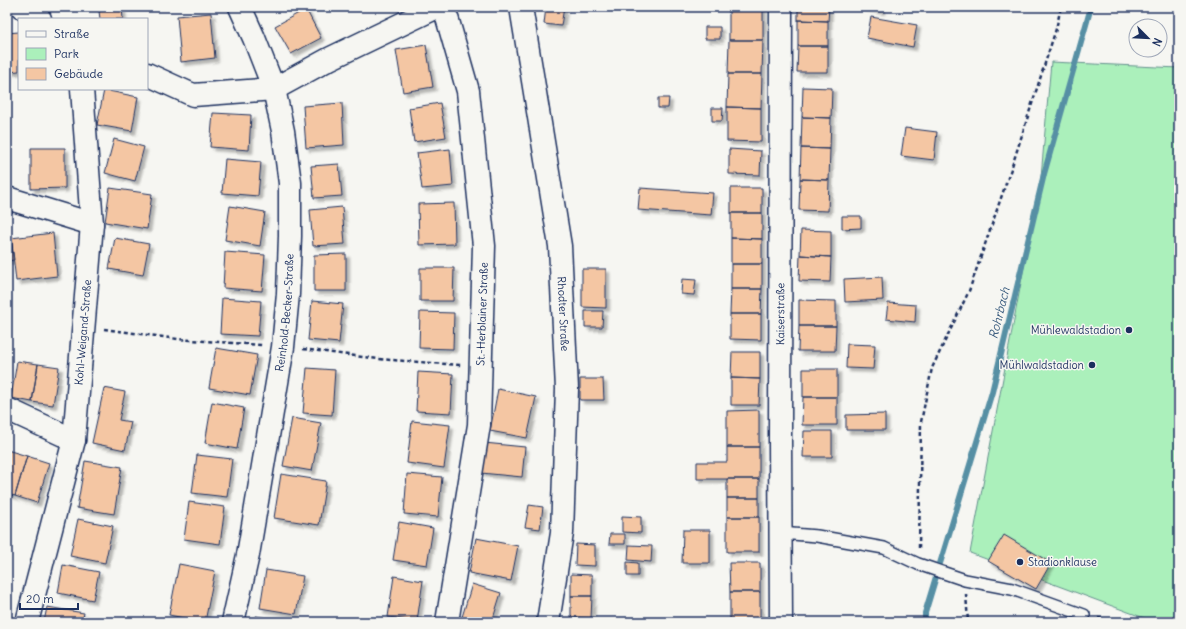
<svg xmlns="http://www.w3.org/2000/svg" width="1186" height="629" viewBox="0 0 1186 629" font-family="Delius,sans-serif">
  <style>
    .green { fill: #abf0bb; stroke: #63908c }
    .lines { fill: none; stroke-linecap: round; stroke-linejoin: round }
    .stream { stroke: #568fa4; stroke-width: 6 }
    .building { fill: #f4c6a3; stroke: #1b2f5e; filter: url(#shadow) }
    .service-casing { stroke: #1b2f5e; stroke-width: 14 }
    .minor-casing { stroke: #1b2f5e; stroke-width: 25 }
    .secondary-casing { stroke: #1b2f5e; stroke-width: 25 }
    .path { stroke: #1b2f5e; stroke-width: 2.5; stroke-dasharray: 4 3; stroke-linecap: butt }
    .service { stroke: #f6f6f2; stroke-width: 11 }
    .minor { stroke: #f6f6f2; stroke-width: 22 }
    .secondary { stroke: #f6f6f2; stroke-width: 22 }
    .poi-dot { fill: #1b2f5e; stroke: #f6f6f2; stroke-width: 1.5 }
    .labels { text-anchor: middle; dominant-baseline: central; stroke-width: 3; stroke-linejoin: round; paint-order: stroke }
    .street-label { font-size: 11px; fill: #1b2f5e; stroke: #f6f6f2 }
    .poi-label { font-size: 11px; fill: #1b2f5e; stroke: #f6f6f2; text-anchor: end }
    .water-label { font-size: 12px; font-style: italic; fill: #34577b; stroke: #f6f6f2 }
  </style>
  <defs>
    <filter id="shadow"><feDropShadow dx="3.5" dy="3.5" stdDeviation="1" flood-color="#0004"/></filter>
  </defs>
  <rect width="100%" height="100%" fill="#f6f6f2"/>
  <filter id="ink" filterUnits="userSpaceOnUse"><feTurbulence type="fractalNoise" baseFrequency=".025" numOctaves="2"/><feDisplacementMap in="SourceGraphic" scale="8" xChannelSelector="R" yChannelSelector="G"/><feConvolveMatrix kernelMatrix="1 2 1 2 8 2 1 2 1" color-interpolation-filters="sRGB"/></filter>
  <g filter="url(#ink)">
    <path class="green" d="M1051 62 1179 68V622H1155L970 553 1041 177Z"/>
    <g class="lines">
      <path class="stream" d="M925 622V613L992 392 1044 174 1091 7"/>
    </g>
    <path class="building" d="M546 7H564L561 26 544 24Z
      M729 7H763V40H729Z
      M798 7H829L828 21 798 20Z
      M862 7H882L881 11Z
      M122 9 123 19H100L99 11Z
      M306 9 321 38 291 54 275 26Z
      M211 13 215 58 181 62 177 16Z
      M871 17 917 25 913 47 867 38Z
      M798 20 828 21V46H798Z
      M705 27H720V39H705Z
      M19 32V71L7 72V33Z
      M729 40H763L762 74H728Z
      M426 45 433 87 403 92 396 50Z
      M798 46H828V72H797Z
      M728 74H762L761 108 727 107Z
      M803 87 832 88 831 118 802 117Z
      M104 90 138 97 132 131 97 125Z
      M658 98H669L668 108H658Z
      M342 103 344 145 306 148 303 106Z
      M440 103 446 137 414 142 409 108Z
      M727 107 761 108V142L727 141Z
      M712 108H723L722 121H712Z
      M213 113 251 115 249 150 210 147Z
      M802 117 831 118 830 149 801 148Z
      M905 128 937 132 934 160 901 156Z
      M114 139 144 147 135 181 105 173Z
      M31 148H65V188L31 189Z
      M801 148 830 149 829 180 800 179Z
      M450 149 453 186 422 189 417 153Z
      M729 149 761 151 760 175 729 174Z
      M225 159 261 162 258 196 222 193Z
      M339 164 342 196 314 198 311 166Z
      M800 179 829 180 828 211 799 210Z
      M110 188 152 194 147 229 105 222Z
      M640 188 713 193 711 215 638 210Z
      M731 188H762V213H731Z
      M454 203 455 244 419 245 418 204Z
      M230 206 265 212 260 246 225 240Z
      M342 207 345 244 313 246 310 210Z
      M731 213H762V239L731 238Z
      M842 216H861V228L842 229Z
      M801 230 831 231V257L800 255Z
      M53 233 57 276 16 281 11 238Z
      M7 238H11L14 260 7 261Z
      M115 238 149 244 143 275 109 269Z
      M731 238 762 239V264H731Z
      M225 252 265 255 262 291 223 288Z
      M346 254V291H314V255Z
      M800 255 831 257 830 282 799 281Z
      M731 264H762V289H731Z
      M420 268H454L453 301H420Z
      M582 269H606V308L582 307Z
      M882 277 883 300 845 302 844 279Z
      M682 279 696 280 694 295 681 294Z
      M731 289H762L761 314H730Z
      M222 298 261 301 258 336 220 334Z
      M799 300 836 301V326H799Z
      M312 301 343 304 339 343 308 340Z
      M888 303 916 305 915 322 886 319Z
      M585 311H603L602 327H585Z
      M420 312 454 313 453 349 419 348Z
      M730 314H761V340L730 339Z
      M799 326H836L835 351H798Z
      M847 344 875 345 873 369 846 368Z
      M216 348 257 355 250 395 209 388Z
      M732 352H760V379L731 378Z
      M17 361 38 364 32 402 11 398Z
      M38 364 59 367 53 405 32 402Z
      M307 368 335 370 332 415 303 413Z
      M803 369H837V397H803Z
      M418 372 453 374 451 413 416 411Z
      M731 378 760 379 759 405H731Z
      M580 379H603L604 400H580Z
      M104 388 125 392 119 420 131 422 125 450 92 443Z
      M498 389 536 397 527 438 490 431Z
      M803 397H837V425H802Z
      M212 402 244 408 237 449 205 443Z
      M759 410V447H727V411Z
      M885 414V430H846V415Z
      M292 418 321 423 312 471 283 466Z
      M412 421 450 425 444 468 407 463Z
      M804 431H832V457H803Z
      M484 443 525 447 522 477 481 473Z
      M727 447H759V479H697V462H727Z
      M7 450 27 456 15 496 7 494Z
      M197 455 232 459 227 497 192 493Z
      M27 456 49 463 37 503 15 496Z
      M85 461 122 467 114 514 77 508Z
      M281 474 326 481 319 525 274 518Z
      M407 474 442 477 438 517 404 514Z
      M727 479H759V498H727Z
      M727 498H759V517H727Z
      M189 502 225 507 220 544 184 539Z
      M529 505 543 507 540 529 525 527Z
      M622 516 641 517V533L622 532Z
      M727 517H759V552H727Z
      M78 519 113 526 105 563 70 556Z
      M399 522 433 528 427 565 393 560Z
      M683 530H710V563H682Z
      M610 534H625V544H609Z
      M1004 535 1051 563 1036 589 988 561Z
      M476 538 518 546 511 581 469 573Z
      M576 544 595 545V566L575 565Z
      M629 545 652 546 651 562 628 560Z
      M627 562 638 563V576H627Z
      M729 563H760V592H730Z
      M179 564 215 571 205 622 169 615Z
      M63 565 99 572 93 600 58 593Z
      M266 570 303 576 296 614 260 608Z
      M571 574 592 575V596H571Z
      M394 576 423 581 417 621 388 617Z
      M472 584 501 593 492 622H477L462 617Z
      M730 592H760V621H730Z
      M571 596H592L591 618 571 617Z
      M47 607 84 613 82 622H44Z
      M256 616 291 622H256Z"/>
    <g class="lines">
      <defs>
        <path id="service" d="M780 533 817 536 884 548 918 564 965 580 1012 589 1084 615V622"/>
        <g id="minor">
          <path d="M22 7 40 19"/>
          <path d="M444 7 468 91 484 246 479 425 447 622"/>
          <path id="s1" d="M521 7 560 246 567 389 562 533 548 622"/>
          <path d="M147 74 193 95 274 89 329 59 437 7"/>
          <path d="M7 198 92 224"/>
          <path d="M7 409 74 440 27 622"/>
          <path id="s2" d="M74 440 92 224 82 89"/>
          <path id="s3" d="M233 622 248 555 283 347 288 294 290 236V183L283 131 274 89 254 38 240 7"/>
        </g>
        <g id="secondary">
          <path id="s4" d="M781 622 780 438 781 7"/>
        </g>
      </defs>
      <use href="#service" class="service-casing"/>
      <use href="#minor" class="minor-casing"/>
      <use href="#secondary" class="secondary-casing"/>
      <path class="path" d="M104 329 178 339 262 345
        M303 349 378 359 461 365
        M919 548 921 422 932 368 969 291 1013 163 1056 29 1061 7
        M966 594 968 622
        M1098 618 1123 622"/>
      <use href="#service" class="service"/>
      <use href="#minor" class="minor"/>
      <use href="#secondary" class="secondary"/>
    </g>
  </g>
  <g class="poi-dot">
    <circle cx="1129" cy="330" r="4"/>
    <circle cx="1092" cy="365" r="4"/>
    <circle cx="1020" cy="562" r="4"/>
  </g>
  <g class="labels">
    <g class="street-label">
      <text stroke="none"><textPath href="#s3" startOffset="314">Reinhold-Becker-Straße</textPath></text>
      <text transform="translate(482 314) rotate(-88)">St.-Herblainer Straße</text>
      <text stroke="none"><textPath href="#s1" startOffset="310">Rhodter Straße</textPath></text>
      <text stroke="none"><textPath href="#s4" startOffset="308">Kaiserstraße</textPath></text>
      <text stroke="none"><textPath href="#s2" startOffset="108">Kohl-Weigand-Straße</textPath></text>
    </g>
    <g class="poi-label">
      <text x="1121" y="330">Mühlewaldstadion</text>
      <text x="1084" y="365">Mühlwaldstadion</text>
      <text x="1028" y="562" text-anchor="start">Stadionklause</text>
    </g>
    <g class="water-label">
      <text transform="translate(999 313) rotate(-76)">Rohrbach</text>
    </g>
  </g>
  <rect width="1186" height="629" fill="none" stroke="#f6f6f2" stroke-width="24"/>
  <rect x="12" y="12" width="1162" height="605" fill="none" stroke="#1b2f5e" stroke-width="1.5" filter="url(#ink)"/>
  <rect x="18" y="18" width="130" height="72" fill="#f6f6f2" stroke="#9ea6b7"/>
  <rect x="26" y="31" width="20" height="6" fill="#f6f6f2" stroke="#9ea6b7"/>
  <text x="54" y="38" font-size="12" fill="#1b2f5e">Straße</text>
  <rect x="26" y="48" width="20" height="12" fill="#abf0bb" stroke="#9ea6b7"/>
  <text x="54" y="58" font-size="12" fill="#1b2f5e">Park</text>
  <rect x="26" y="68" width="20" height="12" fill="#f4c6a3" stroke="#9ea6b7"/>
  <text x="54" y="78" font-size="12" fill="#1b2f5e">Gebäude</text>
  <g transform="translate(1148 38) rotate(114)"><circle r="19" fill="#f6f6f2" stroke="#9ea6b7"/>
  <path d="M0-3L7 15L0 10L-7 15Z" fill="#1b2f5e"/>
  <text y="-6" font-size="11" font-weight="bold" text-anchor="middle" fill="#1b2f5e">N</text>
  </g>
  <path d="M20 603v6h58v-6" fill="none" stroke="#1b2f5e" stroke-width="2"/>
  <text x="26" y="603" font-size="12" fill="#1b2f5e" stroke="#f6f6f2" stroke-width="3" paint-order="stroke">20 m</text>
</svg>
